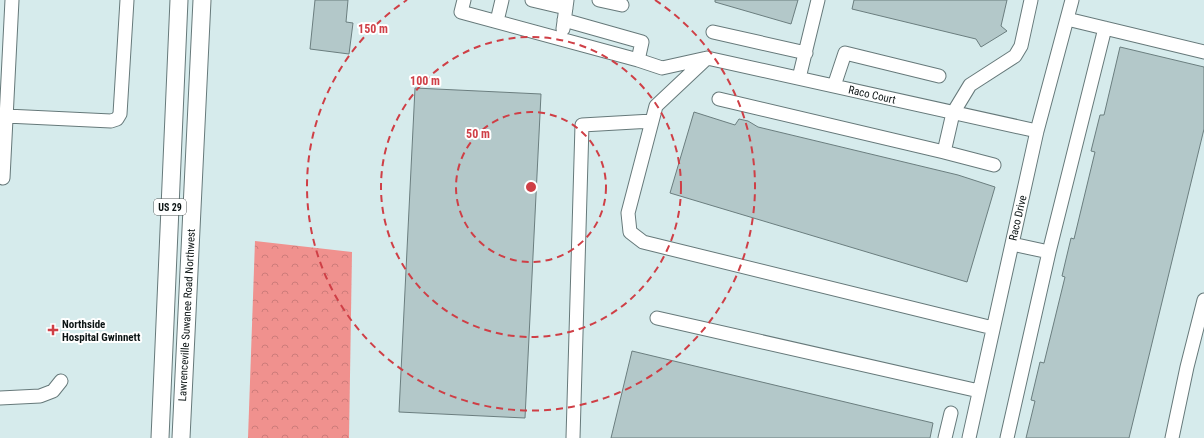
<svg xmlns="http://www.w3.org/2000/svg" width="1204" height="438" viewBox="0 0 1204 438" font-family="'Roboto Condensed',sans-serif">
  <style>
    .forest { fill: url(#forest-crowns) }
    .building { fill: #b3c8c9; stroke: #6b7e7f }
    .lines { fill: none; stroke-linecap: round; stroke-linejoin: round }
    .minor-casing { stroke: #66797a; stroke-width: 15 }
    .major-casing { stroke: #66797a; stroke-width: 19 }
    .minor { stroke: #fff; stroke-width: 13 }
    .major { stroke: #fff; stroke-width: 17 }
    .ring { fill: none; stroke: #cf3f46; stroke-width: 2; stroke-dasharray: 7 5 }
    .poi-dot { fill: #cf3f46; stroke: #fff; stroke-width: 1.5 }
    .labels { text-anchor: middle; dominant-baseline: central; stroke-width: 4; stroke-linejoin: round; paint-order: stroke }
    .shield { fill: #fff; stroke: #555a5a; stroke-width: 1 }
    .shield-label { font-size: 10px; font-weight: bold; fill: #0c1414 }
    .street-label { font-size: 11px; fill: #0c1414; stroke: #fff }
    .poi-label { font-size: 11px; font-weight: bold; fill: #0c1414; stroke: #fff; text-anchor: start }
    .centre { fill: #cf3f46; stroke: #fff; stroke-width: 2 }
    .ring-label { font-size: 12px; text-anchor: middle; font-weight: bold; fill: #cf3f46; stroke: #fff; stroke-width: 4; stroke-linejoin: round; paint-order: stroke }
  </style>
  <defs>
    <pattern id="forest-crowns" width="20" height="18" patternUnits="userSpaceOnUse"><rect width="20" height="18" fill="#f0918e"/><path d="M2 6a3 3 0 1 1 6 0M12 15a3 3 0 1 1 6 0" fill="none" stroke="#cd7c7a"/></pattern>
  </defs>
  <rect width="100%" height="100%" fill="#d6ebec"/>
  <path class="forest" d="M255 241 352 252 349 438H248Z"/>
  <path class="building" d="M315 0H348L346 22 353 23 349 54 310 49Z
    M715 0H798L791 24 715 2Z
    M854 0H1007L1001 26 1007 31 981 47 976 39 852 9Z
    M1120 47 1204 67V129L1129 438H1026L1035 401 1031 400 1040 362 1044 363 1065 277 1062 276 1071 238 1074 239 1095 152 1091 151 1100 115H1104Z
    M415 88 541 94 525 418 399 412Z
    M694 112 735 125 739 119 748 121 758 127 958 175 995 187 967 282 670 193Z
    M632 351 933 423 930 438H611Z"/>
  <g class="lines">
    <defs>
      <path id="minor" d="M464 0 461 12 638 60
        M532 0 566 8
        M599 0 622 5
        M1067 19 1204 52
        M564 20 642 42 638 60 662 68 707 58 1037 131
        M497 21 502 0
        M563 29 567 0
        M713 32 806 53
        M707 58 656 106 628 213 630 232 643 242 993 328
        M799 78 818 0
        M834 86 845 53 939 76
        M719 99 944 152 953 113 970 85 1015 56 1021 46 1031 0
        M6 116 111 121 117 119 120 114 127 0
        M944 152 994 165
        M3 178 12 0
        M1012 244 1049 252
        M657 318 979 391
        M0 398 40 396 53 391 61 381
        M573 438 582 125 652 121
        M945 438 951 413
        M969 438 1037 131 1072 0
        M1007 438 1049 252 1105 28
        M1172 438 1187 367 1204 300"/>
      <path id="major" d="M160 438 179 0
        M181 438 202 0"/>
    </defs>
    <use href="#minor" class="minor-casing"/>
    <use href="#major" class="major-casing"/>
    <use href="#minor" class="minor"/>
    <use href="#major" class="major"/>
  </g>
  <g class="ring">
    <circle cx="531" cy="187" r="75"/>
    <circle cx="531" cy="187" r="150"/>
    <path d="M655 0A224 224 0 1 1 407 0"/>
  </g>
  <path class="poi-dot" d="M51 324h4v4h4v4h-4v4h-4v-4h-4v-4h4z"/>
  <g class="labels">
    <rect class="shield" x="154" y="199" width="32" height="16" rx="3"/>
    <g class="shield-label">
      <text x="170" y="207">US 29</text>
    </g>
    <g class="street-label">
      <text transform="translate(872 95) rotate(13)">Raco Court</text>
      <text transform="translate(1018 218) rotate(-77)">Raco Drive</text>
      <text transform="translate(187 315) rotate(-87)">Lawrenceville Suwanee Road Northwest</text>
    </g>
    <g class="poi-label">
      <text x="62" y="324">Northside<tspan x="62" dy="13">Hospital Gwinnett</tspan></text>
    </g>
  </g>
  <circle cx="531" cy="187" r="6" class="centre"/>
  <g class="ring-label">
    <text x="373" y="33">150 m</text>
    <text x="425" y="85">100 m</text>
    <text x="478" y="138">50 m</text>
  </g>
</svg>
